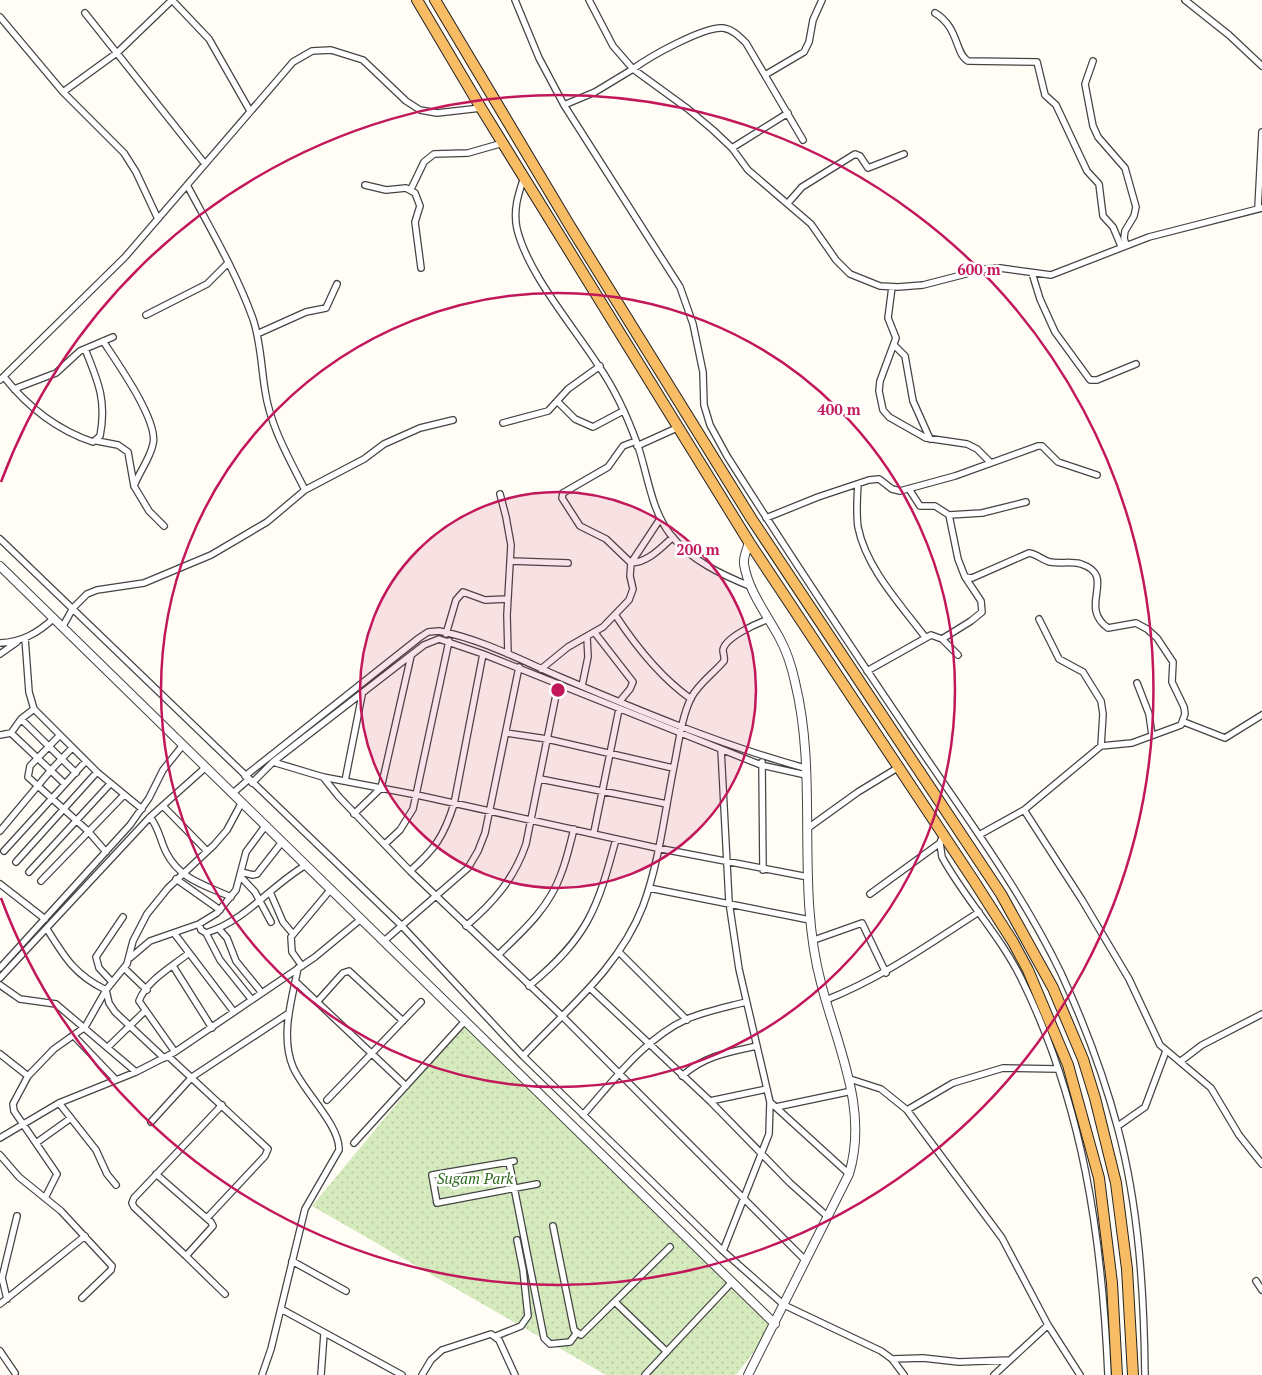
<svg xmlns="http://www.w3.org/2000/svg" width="1262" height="1375" viewBox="0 0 1262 1375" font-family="'PT Serif',serif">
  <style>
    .grass { fill: url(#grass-dots) }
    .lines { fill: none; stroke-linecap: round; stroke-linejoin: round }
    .minor-casing { stroke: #444; stroke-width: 8 }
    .tertiary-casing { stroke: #444; stroke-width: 10 }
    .trunk-casing { stroke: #222; stroke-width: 12 }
    .minor { stroke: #fff; stroke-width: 5.5 }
    .tertiary { stroke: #fff; stroke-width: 8 }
    .trunk { stroke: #f7bc64; stroke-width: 10 }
    .ring { fill: none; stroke: #c2185b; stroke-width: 2.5 }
    .labels { text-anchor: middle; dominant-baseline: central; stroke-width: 5; stroke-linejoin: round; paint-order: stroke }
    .park-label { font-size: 15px; font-style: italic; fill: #2f6b1f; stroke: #fff }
    .centre { fill: #c2185b; stroke: #fff; stroke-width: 2.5 }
    .ring-label { font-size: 15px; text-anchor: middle; font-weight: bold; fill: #c2185b; stroke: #fff; stroke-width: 5; stroke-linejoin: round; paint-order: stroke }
  </style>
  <defs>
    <pattern id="grass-dots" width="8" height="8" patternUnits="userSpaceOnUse" patternTransform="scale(1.25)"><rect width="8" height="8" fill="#d5ebbd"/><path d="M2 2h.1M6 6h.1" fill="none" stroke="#b6c8a1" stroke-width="1.8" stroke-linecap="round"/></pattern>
  </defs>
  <rect width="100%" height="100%" fill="#fffdf5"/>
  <path class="grass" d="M465 1021 775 1324 736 1375H606L312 1206Z"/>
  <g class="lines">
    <defs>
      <path id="minor" d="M172 0 209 39 250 111
        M515 0 539 58 564 105 680 287 693 324 703 372 704 405 710 425 727 456C787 551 849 644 912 737 964 814 1021 890 1061 973 1084 1023 1104 1076 1118 1129 1139 1208 1144 1293 1145 1375
        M589 0 613 46 633 69C649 57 704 26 723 28 732 29 739 36 746 43L803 140
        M1185 0 1229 35 1262 66
        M85 13 205 164
        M935 13C959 27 955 54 968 61L1037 62 1045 95 1056 105 1087 171 1099 184 1103 216 1113 227 1121 246
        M0 17 63 92 124 153 136 172 158 219
        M1093 61 1085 84 1093 126 1098 137 1125 168 1136 207 1134 216 1125 231 1124 238 1126 245
        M765 75 804 52 809 42 813 20 822 0
        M63 92 118 52 172 0
        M564 105 595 92 633 69 688 109 713 130 732 148 748 170 811 224 836 260 850 274 880 286 898 287 923 285 985 269 1000 268 1051 275 1149 237 1262 208
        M732 148 788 113
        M524 177C518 195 513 210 517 229 528 274 573 326 598 365 615 389 628 418 638 446 648 476 651 509 670 534 690 560 722 575 752 587
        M187 185C210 228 236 272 253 319 261 343 261 366 265 390 270 426 289 458 305 490
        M365 185 386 190 406 188 415 193 420 206 415 222 421 268
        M411 189 424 162 434 154 468 153 503 143
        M788 203 802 187 855 154 860 156 868 168 904 154
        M1258 208 1262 132
        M1032 273 1040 299 1055 332 1090 380H1097L1136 364
        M892 287 888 318 896 338 880 381 879 391 883 410 889 417 926 438 967 444 977 449 991 463
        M146 315 207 284 227 264
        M257 334 306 312 326 308 337 284
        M103 341C116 361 159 421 153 444 150 459 139 472 134 486
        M894 345 905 356 913 401 930 439
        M4 377C27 406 57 430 93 442L100 436C107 401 98 381 85 349
        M0 380 125 257 293 62 312 51 331 50 363 60 406 101 420 110 437 113 481 108
        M14 389 56 373 80 351 113 337
        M557 401 575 419 593 427 623 411
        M503 423 548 411 568 389 600 366
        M97 441 118 445 128 452 134 486 149 511 164 526
        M636 441 623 446 608 467 563 493 562 498 580 526 606 539 631 563C648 562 660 549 673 537
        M637 446 679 427
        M858 484C857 499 856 513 858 527 866 568 901 605 925 637
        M909 489 920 506H935L949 515 958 559 965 577 972 578 1029 553C1037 554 1042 560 1050 562 1060 564 1071 561 1081 564 1118 576 1077 606 1108 628L1136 623 1147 629 1157 638 1173 662 1172 682 1184 707 1185 714 1181 725 1132 743 1101 746 1024 810 979 835
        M500 494 506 517 511 545 507 615 508 654
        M949 515 982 513 1026 502
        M766 518 818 497 869 480 879 479 892 489 900 491 955 476 1038 446H1042L1058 462 1097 475
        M0 539 401 925 523 1056 723 1251 784 1305 881 1351 892 1359 904 1375
        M510 561 568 563
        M616 616C637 648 660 677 691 699
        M1039 619 1059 659 1083 672 1101 701 1103 714 1101 746
        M63 626 73 608 87 594 97 590 144 583 211 555 267 522 305 490 364 459 384 444 420 428 453 420
        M595 633 633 682 630 689 620 701
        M446 634 456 600 463 592 485 600 508 599
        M25 638 29 692 34 709 97 772 142 809
        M942 639 971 621 982 612 981 601 965 577
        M0 643C22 642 38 633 54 618
        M0 654 17 642
        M541 669 568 647 603 627 629 600 633 589 630 576 631 563 660 519
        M867 671 931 635 942 639 958 655
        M1137 683 1149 714 1152 735
        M582 686 588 657 587 637
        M34 709 21 719 11 733 65 784
        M21 719 76 773
        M1184 722 1225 738 1262 715
        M506 733 547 739 673 768
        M0 735 11 733
        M59 736 30 766 28 777 88 831 106 852
        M721 749 729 902 739 969 770 1102 769 1134 723 1251
        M273 762 323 777 417 795 657 848 808 877
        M762 762 763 870
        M245 776 419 638 428 632 439 631C481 639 521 660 560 677 640 711 721 745 805 768
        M323 777 339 797 410 871 561 1015 806 1261
        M540 779 667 804
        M345 781 362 695
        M252 783 273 762 424 645 439 639 483 654 761 765 806 775
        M233 793 248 780
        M163 806 207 851
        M1024 810 1082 900 1129 979 1160 1045 1211 1088 1239 1135 1262 1164
        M354 814 381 788 411 656
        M150 817C159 828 160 840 166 852 180 880 205 885 231 897
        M808 828 858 792 899 767
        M0 831 51 770 72 748
        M594 832 619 709
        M943 834 940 843 942 857C965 899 999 934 1021 978 1083 1104 1102 1236 1108 1375
        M385 844 400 830 413 809 449 641
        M4 851 86 761
        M16 862 97 772
        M410 871C435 849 444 836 454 804L483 654
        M29 872 110 784
        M241 872 253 875 257 874 282 842
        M240 876 255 892 271 922
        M176 879 220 910
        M41 881 124 795
        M0 884 45 919
        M649 888 810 920
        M270 892 283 922 293 934
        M870 894 940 843
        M199 924 201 930 206 933C248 919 269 887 306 865
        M466 926C494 902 514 879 526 844L558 685
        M47 929C65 958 75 975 106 990L109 1003 115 1012 164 1058
        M219 929 227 938 236 961 262 993
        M174 933 234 1012
        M206 933 220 960 252 1000
        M814 940 862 923 886 973
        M384 941 468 868 478 851 485 833 519 667
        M620 953 687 1020
        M498 955C523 931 549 908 561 874 567 859 570 844 574 829
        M130 958 150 941 199 924 217 913 236 890 246 852 266 825
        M173 966 212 1028
        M302 966 292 952 291 937 331 889
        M0 968 130 825 149 798 163 770 183 745
        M124 968 147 990
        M0 978 150 817 206 767
        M112 982 99 968 96 957 123 917
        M296 982 406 1086
        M0 985 20 999 56 1004 136 1072
        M529 986C588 937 597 910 616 839
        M590 988 710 1101 790 1183 828 1217
        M826 1000C882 978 929 944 979 912
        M317 1002 343 973 349 971 403 1021
        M73 1035 116 1080
        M108 1047 145 1011
        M175 1052 139 1001C146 981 173 966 189 953
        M0 1054 28 1076 13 1104 14 1111 57 1174 46 1196
        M168 1056 268 1149 265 1156 207 1218
        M523 1056C568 1008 619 968 643 906 660 860 665 809 675 761 679 740 682 717 691 698 699 683 713 674 724 661 725 657 723 654 723 650 725 637 758 623 769 619
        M1181 1061 1202 1045 1262 1014
        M28 1076 54 1049 85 1027 106 990 127 964 133 941 147 914 168 888 214 845 227 830 242 802
        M682 1076C704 1056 729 1052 757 1046
        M850 1079 881 1089 907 1110 1002 1238 1048 1325 1080 1375
        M327 1100 421 1002
        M710 1101 767 1089
        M770 1102 849 1174
        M59 1103 96 1150 107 1174 116 1185
        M776 1107 852 1091
        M907 1110 953 1083 1003 1068 1058 1069
        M583 1115C613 1081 645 1038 687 1019 706 1011 727 1007 746 1002
        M151 1122 192 1077 289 1013
        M1118 1126 1145 1107 1166 1051
        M0 1138 59 1103 136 1072 175 1052 315 957 361 919
        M36 1143 71 1118
        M354 1143 465 1021
        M0 1155 19 1177 61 1211 112 1266 111 1270 82 1298
        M514 1161 432 1175 437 1203 537 1184
        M509 1162 544 1338 550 1344 570 1342 576 1334
        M156 1174 211 1222 213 1226 186 1256 134 1207 132 1203 134 1198 222 1105
        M553 1226 574 1330 581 1335 670 1247
        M186 1256 225 1294
        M292 1261 346 1291
        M1256 1281 1262 1290
        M7 1299 2 1278 17 1216
        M615 1302 667 1352
        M0 1304 85 1236
        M281 1309 402 1375
        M496 1336 521 1326 528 1316 523 1270 517 1240
        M0 1351 15 1373
        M892 1359 923 1358 959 1362 1010 1360
        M262 1375 271 1349 305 1209 339 1150C340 1125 303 1091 293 1067 280 1036 292 999 298 968
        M321 1375 324 1334
        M422 1375 431 1360 442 1350 491 1334 499 1340 515 1375
        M645 1375 732 1282
        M994 1375 1048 1325"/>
      <path id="tertiary" d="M0 566 775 1324
        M748 1375 849 1174C869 1109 837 1046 821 983 795 886 819 778 795 682 792 668 787 652 780 639 768 616 748 591 744 564 743 557 747 550 749 542"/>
      <path id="trunk" d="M417 0 481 108 749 542 974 881 1013 942 1028 970 1068 1065 1099 1178 1112 1283 1117 1375
        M435 0 570 226 751 518 1001 894 1053 988 1083 1059 1095 1098 1116 1183 1127 1269 1133 1375"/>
    </defs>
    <use href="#minor" class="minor-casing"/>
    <use href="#tertiary" class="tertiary-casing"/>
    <use href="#trunk" class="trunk-casing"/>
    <use href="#minor" class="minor"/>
    <use href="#tertiary" class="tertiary"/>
    <use href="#trunk" class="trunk"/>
  </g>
  <circle cx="558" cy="690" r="198" fill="#c2185b" fill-opacity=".12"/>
  <g class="ring">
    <circle cx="558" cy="690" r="198"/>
    <circle cx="558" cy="690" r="397"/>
    <path d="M1 482A595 595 0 1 1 1 898"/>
  </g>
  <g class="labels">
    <g class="park-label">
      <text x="475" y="1178">Sugam Park</text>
    </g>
  </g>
  <circle cx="558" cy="690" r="8" class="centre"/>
  <g class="ring-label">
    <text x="979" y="275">600 m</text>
    <text x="839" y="415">400 m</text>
    <text x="698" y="555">200 m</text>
  </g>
</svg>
